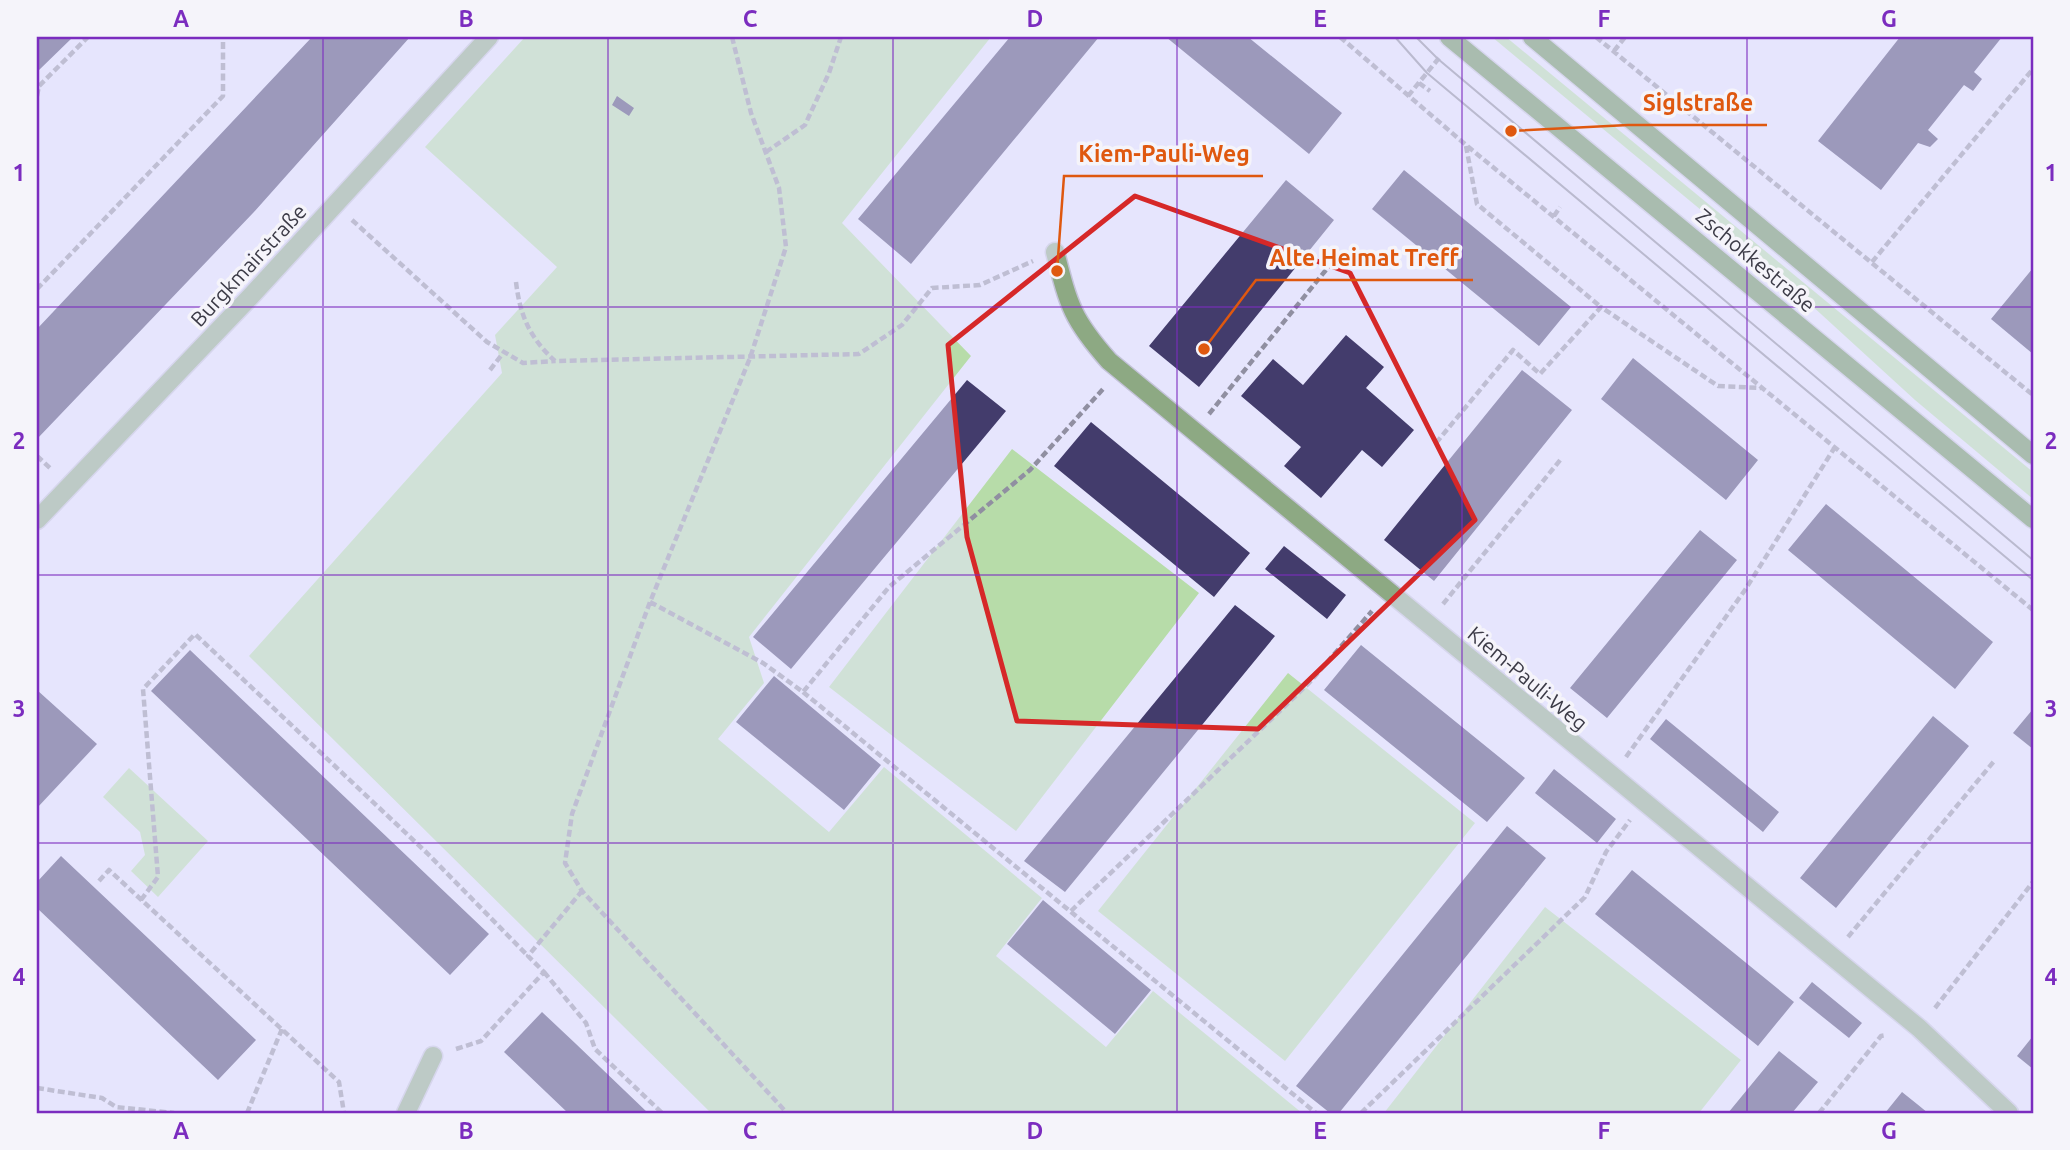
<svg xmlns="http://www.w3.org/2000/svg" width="2070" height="1150" viewBox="0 0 2070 1150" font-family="Ubuntu,sans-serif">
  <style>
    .green { fill: #b7dca9 }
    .building { fill: #433c6c }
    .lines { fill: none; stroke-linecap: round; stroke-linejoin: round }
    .minor-casing { stroke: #c4c3d9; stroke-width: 21 }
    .secondary-casing { stroke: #c4c3d9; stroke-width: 21 }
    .path { stroke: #908fa1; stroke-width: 4.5; stroke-dasharray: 7 3.5; stroke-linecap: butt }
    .minor { stroke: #8da983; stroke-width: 18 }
    .secondary { stroke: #618a51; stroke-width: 18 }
    .tram { stroke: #868597; stroke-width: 2 }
    .marked { fill: none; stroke: #d62828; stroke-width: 5; stroke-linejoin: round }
    .grid { fill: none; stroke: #7b2cbf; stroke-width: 2; stroke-opacity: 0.55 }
    .labels { text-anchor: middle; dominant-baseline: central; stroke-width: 7; stroke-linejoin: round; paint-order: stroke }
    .street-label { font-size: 21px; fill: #3c3b47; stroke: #f5f4fa }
    .leader { fill: none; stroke: #df580f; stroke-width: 2.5 }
    .callout-dot { fill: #df580f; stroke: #f5f4fa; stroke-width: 2.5 }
    .callout-label { font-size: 23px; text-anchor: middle; font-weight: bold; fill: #df580f; stroke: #f5f4fa; stroke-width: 7; stroke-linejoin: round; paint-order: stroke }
    .neatline { fill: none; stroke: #7b2cbf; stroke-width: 2.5 }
    .grid-label { font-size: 23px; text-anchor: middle; font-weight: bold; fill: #7b2cbf }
  </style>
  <rect width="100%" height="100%" fill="#e6e5fd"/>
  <path class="green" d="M525 37H991L842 223 971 356 749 637 764 683 718 739 829 832 884 767 1042 898 996 956 1106 1047 1153 991 1302 1113H711L249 656 502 373 495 335 557 267 425 147Z
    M1492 37H1506L2033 472V499L1915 400 1765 263Z
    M1012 449 1199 593 1016 831 829 687Z
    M1288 673 1475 823 1285 1061 1098 911Z
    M129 768 208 841 158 897 131 871 145 855 140 832 103 797Z
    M1545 907 1741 1060 1699 1113H1384Z"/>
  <path class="building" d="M37 37H73L37 72Z
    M312 37H410L253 213 37 439V329Z
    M1010 37H1099L911 264 858 219Z
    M1166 37H1248L1342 113 1309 154Z
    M1900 37H2002L1974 72 1982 79 1973 91 1964 85 1928 130 1938 139 1930 147 1918 143 1881 190 1818 141Z
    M617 96 634 108 629 116 612 105Z
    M1404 170 1571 307 1539 346 1372 209Z
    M1286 180 1334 220 1199 387 1149 346Z
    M2033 268V354L1991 319Z
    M1346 335 1384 367 1366 388 1414 430 1382 467 1362 450 1321 498 1284 466 1301 447 1241 396 1273 359 1303 385Z
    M1633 358 1758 460 1726 500 1601 399Z
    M1522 370 1572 410 1434 581 1384 540Z
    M967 380 1006 411 791 669 753 637Z
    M1091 422 1250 553 1214 597 1054 466Z
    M1826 504 1993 642 1955 689 1788 550Z
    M1700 530 1737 560 1607 718 1570 688Z
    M1284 546 1346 595 1327 619 1265 569Z
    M1235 605 1275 636 1065 892 1024 861Z
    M1361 645 1525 778 1487 822 1324 690Z
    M190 650 489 934 450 975 151 691Z
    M774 676 881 765 844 810 736 722Z
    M37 690 97 744 37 808Z
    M2033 709V749L2013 733Z
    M1933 716 1969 746 1836 908 1800 878Z
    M1666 719 1779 812 1763 832 1650 739Z
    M1554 769 1616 819 1597 843 1535 793Z
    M1507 826 1546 858 1339 1113H1330L1296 1086Z
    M61 856 256 1040 218 1080 37 908V882Z
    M1632 870 1794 1002 1758 1046 1595 914Z
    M1043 900 1151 990 1115 1034 1007 944Z
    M1812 982 1862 1023 1849 1038 1799 998Z
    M542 1012 576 1044 648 1113H568L504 1052Z
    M2033 1036V1069L2017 1056Z
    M1779 1051 1818 1082 1792 1113H1728Z
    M1902 1092 1917 1104 1928 1113H1885Z"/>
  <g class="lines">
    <defs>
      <path id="minor" d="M1055 252C1069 306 1072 319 1109 361L1919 1028 2009 1113
        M37 520 251 296 489 37
        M406 1113 433 1056"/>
      <path id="secondary" d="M1449 37 2033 519
        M1532 37 2033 455"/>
    </defs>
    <use href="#minor" class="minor-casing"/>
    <use href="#secondary" class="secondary-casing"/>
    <path class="path" d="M732 37 751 113 779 188 786 247 750 358 650 602 572 814 565 863 582 891 787 1113
      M1340 37 1466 145 2033 610
      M1596 37 2033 395
      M1614 51 1625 37
      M1419 83 1430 91
      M37 96 39 86 88 37
      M1408 96 1439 58
      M1466 146 1477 204 1601 307
      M766 152 805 125 829 73 841 37
      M1554 216 1560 207
      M352 220 487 342 523 363 555 361
      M1872 262 2033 69
      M516 282C520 316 530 338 555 361L859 354 902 325 932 288 980 285 1033 261
      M37 289 223 96V37
      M490 370 504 352
      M1209 414 1330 265
      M1436 443 1513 350 1540 374 1601 307 1718 386 1762 388
      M37 456 51 469
      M650 602 763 663 803 692 889 587 1030 470 1103 389
      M1443 604 1561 459
      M803 692 1316 1113
      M1626 757 1745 590 1835 447
      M99 881 109 870 339 1082 344 1113
      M141 900 158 877 143 689 195 634 427 853 528 956
      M1071 911 1309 683 1372 611
      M1848 937 1995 760
      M544 972 586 1023 595 1049 662 1113
      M1935 1008 2033 882
      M456 1049 481 1041 544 972 528 956 582 891
      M37 1088 102 1098 116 1107 174 1113
      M247 1113 282 1029
      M1361 1113 1585 897 1606 852 1630 820
      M1819 1113 1881 1036 1887 1035"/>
    <use href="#minor" class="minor"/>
    <use href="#secondary" class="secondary"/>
    <path class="tram" d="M1395 37 1427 73 2033 580
      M1416 37 1438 59 2033 560"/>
  </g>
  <path d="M0 0H2070V1150H0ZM1135 196 1350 273 1475 520 1258 729 1017 721 967 537 948 345Z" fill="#e6e5fd" fill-opacity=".55" fill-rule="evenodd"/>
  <path class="marked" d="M1135 196 1350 273 1475 520 1258 729 1017 721 967 537 948 345Z"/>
  <path class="grid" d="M323 37V1113M608 37V1113M893 37V1113M1177 37V1113M1462 37V1113M1747 37V1113M37 307H2033M37 575H2033M37 843H2033"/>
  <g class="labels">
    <g class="street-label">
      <text transform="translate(1756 260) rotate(40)">Zschokkestraße</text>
      <text transform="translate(248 265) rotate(-47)">Burgkmairstraße</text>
      <text transform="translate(1528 678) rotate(40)">Kiem-Pauli-Weg</text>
    </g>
  </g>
  <path class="leader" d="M1511 131L1628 125H1767M1057 271L1064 176H1263M1204 349L1256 280H1473"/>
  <g class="callout-dot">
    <circle cx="1511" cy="131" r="7"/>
    <circle cx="1057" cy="271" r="7"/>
    <circle cx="1204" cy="349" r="7"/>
  </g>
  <g class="callout-label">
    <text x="1698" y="111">Siglstraße</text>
    <text x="1164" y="162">Kiem-Pauli-Weg</text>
    <text x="1364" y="266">Alte Heimat Treff</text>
  </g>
  <rect width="2070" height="1150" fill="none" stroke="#f5f4fa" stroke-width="77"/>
  <rect x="38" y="38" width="1994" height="1074" class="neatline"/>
  <g class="grid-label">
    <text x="181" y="27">A</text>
    <text x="466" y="27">B</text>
    <text x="750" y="27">C</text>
    <text x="1035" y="27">D</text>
    <text x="1320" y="27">E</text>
    <text x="1604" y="27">F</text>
    <text x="1889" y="27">G</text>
    <text x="19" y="181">1</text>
    <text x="2051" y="181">1</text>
    <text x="19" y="449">2</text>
    <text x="2051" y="449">2</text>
    <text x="19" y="717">3</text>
    <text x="2051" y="717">3</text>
    <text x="19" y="985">4</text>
    <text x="2051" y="985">4</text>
    <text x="181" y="1139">A</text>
    <text x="466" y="1139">B</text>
    <text x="750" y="1139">C</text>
    <text x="1035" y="1139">D</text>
    <text x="1320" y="1139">E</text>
    <text x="1604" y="1139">F</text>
    <text x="1889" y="1139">G</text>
  </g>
</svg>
